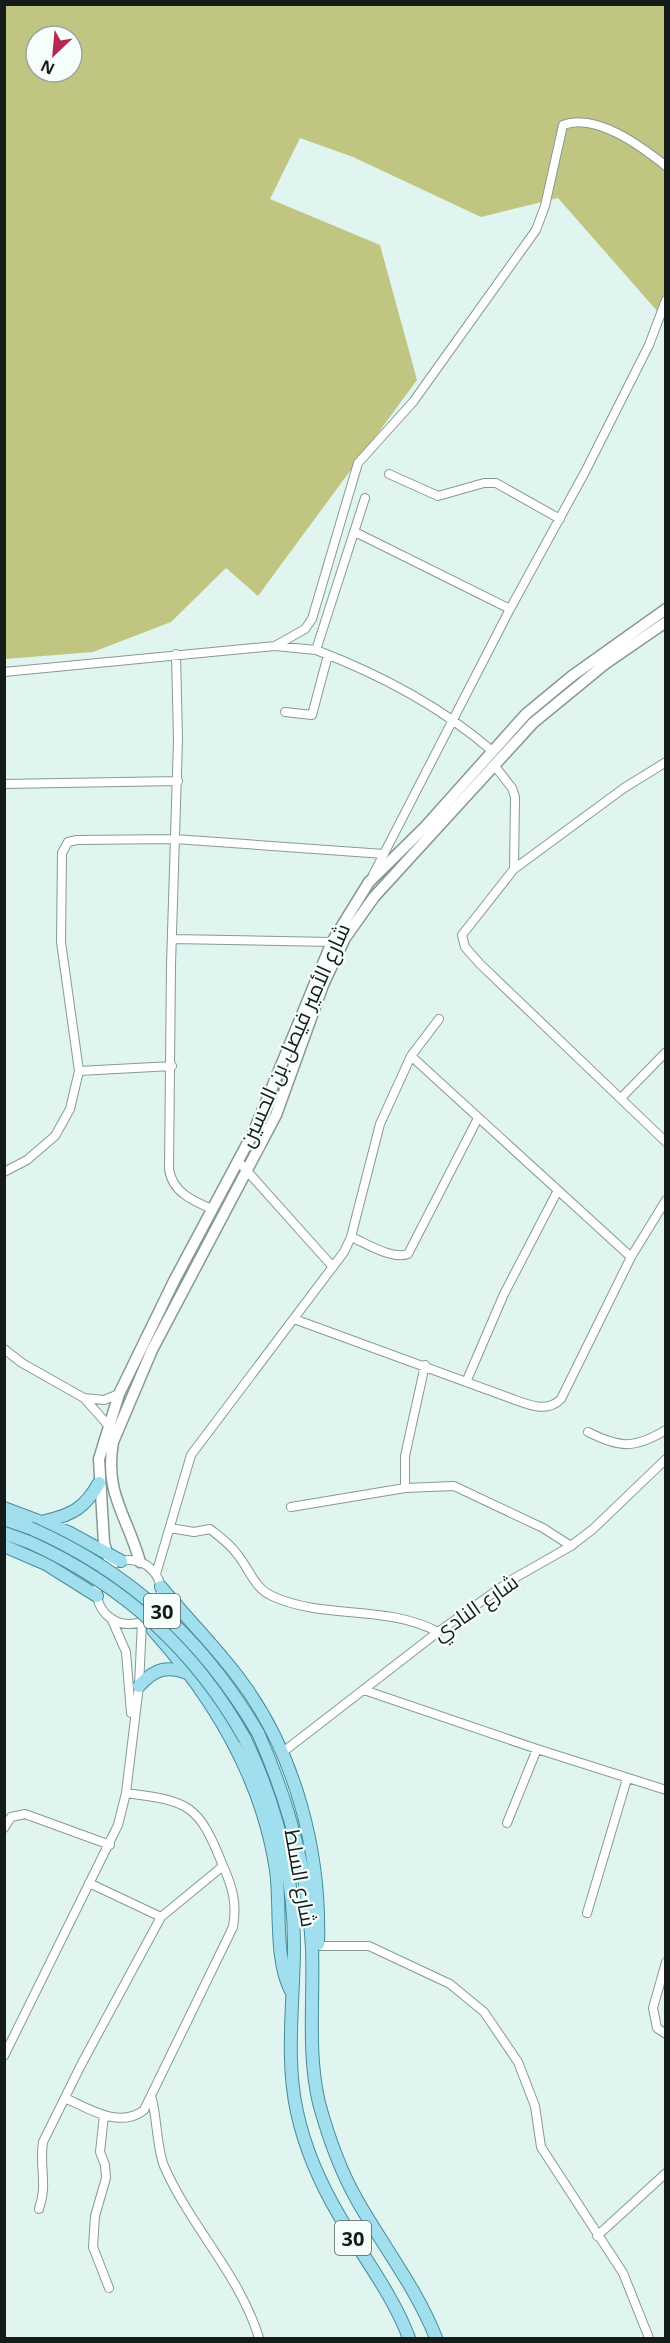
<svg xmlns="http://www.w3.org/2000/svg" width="670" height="2343" viewBox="0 0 670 2343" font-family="'Open Sans',Cairo,sans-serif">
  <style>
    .green { fill: #c0c681; fill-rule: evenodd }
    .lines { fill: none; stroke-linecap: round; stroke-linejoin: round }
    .street-casing { stroke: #879a96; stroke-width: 10 }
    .secondary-casing { stroke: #879a96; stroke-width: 13 }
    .primary-casing { stroke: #478d9c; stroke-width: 14 }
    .street { stroke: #fff; stroke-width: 8 }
    .secondary { stroke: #fff; stroke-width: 10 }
    .primary { stroke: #a1dfee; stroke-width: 12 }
    .primary-bridge-casing { stroke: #478d9c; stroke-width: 14; stroke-linecap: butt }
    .primary-bridge { stroke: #a1dfee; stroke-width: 12 }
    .labels { text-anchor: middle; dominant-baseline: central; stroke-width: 4.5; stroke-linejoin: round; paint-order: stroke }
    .shield { fill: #f6fefc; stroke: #585f5d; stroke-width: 1.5 }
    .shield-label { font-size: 20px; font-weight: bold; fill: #141b19 }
    .street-label { font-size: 21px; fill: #141b19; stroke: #f6fefc }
  </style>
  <rect width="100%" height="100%" fill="#e0f4f0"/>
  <path class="green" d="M5 5H665V320L558 198 481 217 353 157 300 138 270 199 380 245 417 380 258 596 226 568 171 622 93 652 5 659ZM36 36H72V72H36Z"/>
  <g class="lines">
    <defs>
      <path id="street" d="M389 474 438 496 484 483H496L560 519
        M365 498 316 650C379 674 440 706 491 750
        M355 532 510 609
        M275 646 305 629 312 619 358 463 413 402 536 230 545 206 563 125C596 112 642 147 666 166
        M176 654 178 740 171 965 169 1169C172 1192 193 1201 212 1209
        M4 672 275 646 316 650
        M285 712 312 715 328 655
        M666 762 624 788 514 869 462 935 465 947 480 964 666 1142
        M494 765 512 788 515 797 514 869
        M4 784 178 781
        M373 875 510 609 585 472 649 345 666 300
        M172 939 332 942
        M411 1056 631 1257
        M79 1071 172 1066
        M622 1097 666 1052
        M238 1161 333 1267
        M4 1172 27 1160 55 1136 70 1109 79 1071 61 942 62 853 68 842 77 840 175 839 384 854
        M351 1237C366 1243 392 1260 408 1254L478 1118
        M294 1319 510 1398C527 1404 546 1414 561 1399L631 1257 666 1200
        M4 1349 22 1363 84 1398 108 1425
        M425 1365 405 1456V1488L454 1486 543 1528 571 1546
        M467 1380 504 1294 557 1192
        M84 1398 104 1400 119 1394
        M588 1432C620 1448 634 1449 666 1430
        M291 1507 405 1488
        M170 1528 194 1532 210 1529C220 1537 230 1544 237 1554 249 1568 254 1588 272 1596 324 1620 386 1604 438 1632
        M97 1592a32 32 0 1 1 64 0a32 32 0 1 1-64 0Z
        M156 1574 191 1455 344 1252 351 1237 380 1124 411 1056 439 1019
        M111 1618 126 1652 131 1713
        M364 1690 537 1749 666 1790
        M283 1752 438 1632 513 1579 571 1546 593 1529 666 1459
        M126 1793C190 1801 199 1805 223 1866
        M507 1823 537 1749
        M4 1828 11 1817 25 1814 110 1845
        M587 1913 627 1779
        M318 1946H369L450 1984 484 2012 518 2062 535 2106 541 2147 623 2273 649 2338
        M666 1962 653 2008 657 2028 666 2034
        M4 2056 118 1825 126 1793 139 1686 142 1621
        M65 2098C89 2109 120 2129 144 2110L233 1927C237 1904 233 1888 223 1866L161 1917 89 1883
        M152 2099C157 2119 157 2149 164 2166 190 2226 240 2275 259 2338
        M104 2115 100 2152 105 2165 106 2178 95 2216 93 2247 109 2288
        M39 2209C48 2184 39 2167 43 2142L81 2065 161 1917
        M597 2236 666 2173"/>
      <path id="secondary" d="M140 1562C127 1515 104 1494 113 1442L152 1350 276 1115 323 985 345 938 374 897 533 723 605 664 666 622
        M111 1566 104 1543 99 1459 119 1394 174 1281 254 1131 332 942 369 882 424 828 526 714 572 676 666 609"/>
      <path id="primary" d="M4 1508 68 1532 121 1561
        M4 1519 30 1528
        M45 1521C72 1515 85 1508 99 1483
        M4 1533 29 1542
        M4 1546 46 1564 97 1596
        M161 1587C187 1619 217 1648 241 1681 296 1755 321 1853 318 1944
        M153 1630C214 1698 262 1778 276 1870 281 1906 274 1959 291 1991
        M139 1686C155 1668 168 1665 190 1674
        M258 1733C289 1802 308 1872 312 1948 314 2000 307 2052 319 2103 328 2136 340 2170 357 2200 383 2246 417 2289 436 2338
        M245 1739C276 1804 294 1873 294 1945 294 2000 285 2058 297 2112 305 2149 321 2185 340 2217 363 2257 393 2295 409 2338"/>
    </defs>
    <use href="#street" class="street-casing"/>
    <use href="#secondary" class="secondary-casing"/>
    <use href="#primary" class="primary-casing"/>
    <use href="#street" class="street"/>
    <use href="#secondary" class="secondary"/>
    <use href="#primary" class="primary"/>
    <defs>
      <path id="primary-bridge" d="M30 1528C129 1571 204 1640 258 1733
        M29 1542C124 1585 195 1649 245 1739"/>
    </defs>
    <use href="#primary-bridge" class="primary-bridge-casing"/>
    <use href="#primary-bridge" class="primary-bridge"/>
  </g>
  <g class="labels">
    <g class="shield">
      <rect x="144" y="1594" width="36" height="34" rx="4.5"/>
      <rect x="335" y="2221" width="36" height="34" rx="4.5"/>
    </g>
    <g class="shield-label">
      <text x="162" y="1611">30</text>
      <text x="353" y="2238">30</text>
    </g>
    <g class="street-label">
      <text transform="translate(294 1035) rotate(-66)">شارع الأمير فيصل بن الحسين</text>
      <text transform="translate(475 1607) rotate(-35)">شارع النادي</text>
      <text transform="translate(301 1878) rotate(80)">شارع السلط</text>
    </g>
  </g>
  <rect width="670" height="2343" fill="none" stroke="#141b19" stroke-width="12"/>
  <g transform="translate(54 54) rotate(206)"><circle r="28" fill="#f6fefc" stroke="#9ca3a1" stroke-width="1.5"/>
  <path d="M0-4.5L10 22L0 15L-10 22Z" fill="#b72750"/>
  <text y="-9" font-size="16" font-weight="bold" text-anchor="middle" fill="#141b19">N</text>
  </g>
</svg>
